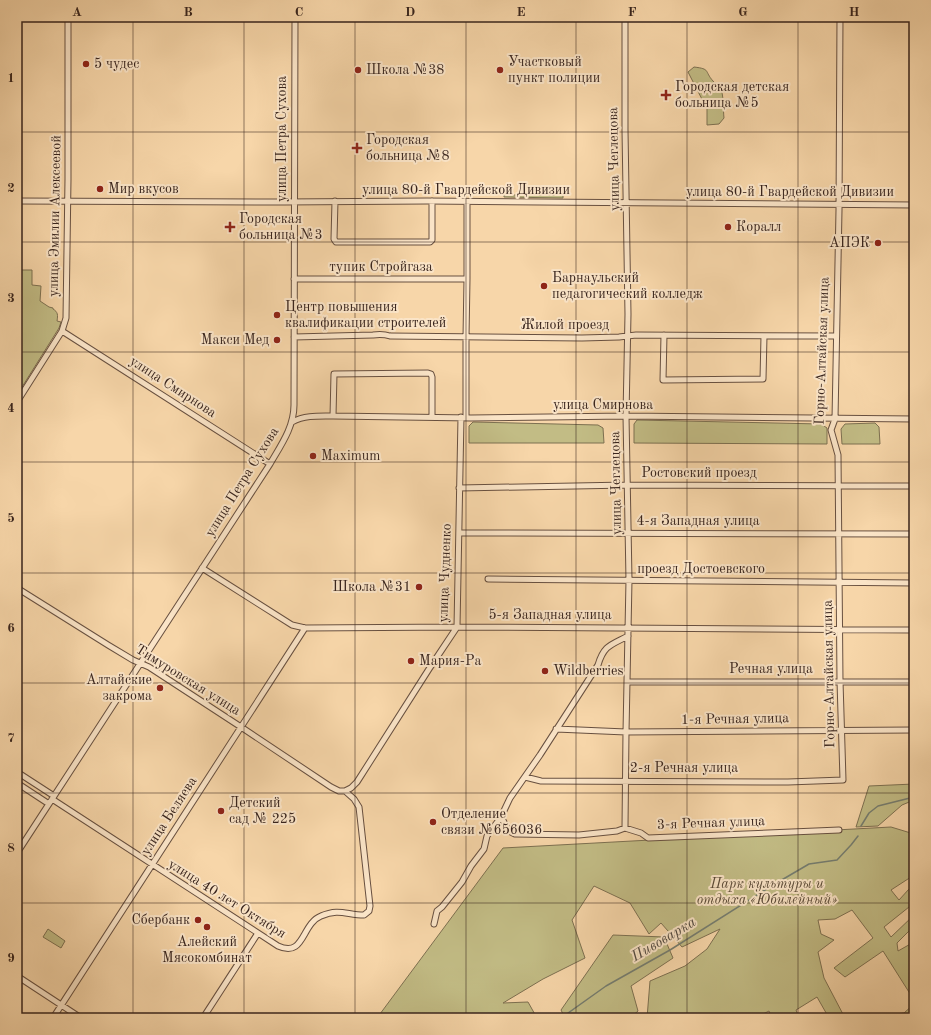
<svg xmlns="http://www.w3.org/2000/svg" width="931" height="1035" viewBox="0 0 931 1035" font-family="'Old Standard TT',serif">
  <style>
    .green { fill: #c2bc85; stroke: #7d7051 }
    .lines { fill: none; stroke-linecap: round; stroke-linejoin: round }
    .stream { stroke: #757d70; stroke-width: 1.5 }
    .minor-casing { stroke: #685040; stroke-width: 7 }
    .minor { stroke: #fae4c7; stroke-width: 5 }
    .grid { fill: none; stroke: #38241d; stroke-width: 1; stroke-opacity: 0.55 }
    .poi-dot { fill: #8f2418; stroke: #fae4c7; stroke-width: 1.5 }
    .labels { text-anchor: middle; dominant-baseline: central; stroke-width: 4; stroke-linejoin: round; paint-order: stroke }
    .poi-label { font-size: 14px; fill: #38241d; stroke: #fae4c7; text-anchor: start }
    .street-label { font-size: 14px; fill: #38241d; stroke: #fae4c7 }
    .park-label { font-size: 14px; font-style: italic; fill: #5a4a37; stroke: #fae4c7 }
    .water-label { font-size: 15px; font-style: italic; fill: #514940; stroke: #fae4c7 }
    .neatline { fill: none; stroke: #38241d; stroke-width: 1.5 }
    .grid-label { font-size: 13px; text-anchor: middle; font-weight: bold; fill: #38241d }
  </style>
  <rect width="100%" height="100%" fill="#f7d6a9"/>
  <filter id="stains"><feTurbulence type="fractalNoise" baseFrequency=".005" numOctaves="4"/><feColorMatrix values="0 0 0 0 .2 0 0 0 0 .09 0 0 0 0 .02 0 0 0 .5 -.17"/></filter>
  <radialGradient id="worn" r=".72"><stop offset=".6" stop-color="#630" stop-opacity="0"/><stop offset="1" stop-color="#630" stop-opacity=".3"/></radialGradient>
  <path class="green" d="M694 67C711 69 704 71 713 81 715 84 718 84 720 87 724 93 723 111 724 118L719 124 707 125V109L688 72Z
    M504 195H563V198L504 197Z
    M17 270H32V285L41 286 40 301 49 307 53 308V309C58 312 58 315 57 321L61 322 59 328 17 395Z
    M637 420 821 424 827 428V444L634 443V424Z
    M473 422 598 425 603 428 604 443H469V426Z
    M875 423 879 427 880 444H842L841 429 845 424Z
    M914 784V800L902 805 878 826 856 827 869 786Z
    M891 827 914 834V880L911 877 891 890 899 900 909 889 914 903 884 927 891 937 914 915V926L897 943 898 951 914 942V1000L883 951 845 977 834 968 873 938 852 910 835 919 818 920 821 934 834 940 818 952 824 978 845 1018H829L817 997 796 1010 799 1018H772L769 1011 755 1018H647L650 981 685 966 707 949 720 929 682 947 661 923 649 934 630 903 594 886 572 920 585 958 543 979 503 1003 528 1002 537 1018H377L503 848Z
    M48 929 65 941 61 948 43 937Z
    M613 935 664 937 673 958 631 986 638 1011 630 1018H600L596 1015 591 1018H565L561 1010Z
    M914 1004V1018H882L887 1015 904 1013Z"/>
  <g class="lines">
    <path class="stream" d="M861 826 869 813 878 806 914 797
      M561 1018 606 986 670 950 768 888 809 864 837 860 851 845 858 836"/>
    <defs>
      <path id="minor" d="M17 201 284 202 427 201 914 205
        M335 201 334 239 336 242H430L432 240V201
        M294 279H467
        M62 331 270 464
        M664 335 663 380 763 379 764 336
        M294 337 373 335C380 334 384 334 390 336L582 338 619 337 636 335 836 336
        M17 402 62 331 66 318 68 179V17
        M333 416 334 374 428 373 431 374 432 377V417
        M466 417V337L467 279V202
        M292 422C305 415 319 416 333 416L471 418 626 416 914 419
        M459 488 628 485 914 486
        M459 533 914 534
        M202 568 292 625 305 628 457 627 914 630
        M488 579 914 583
        M17 588 108 645 133 660 149 667 241 727 331 787 339 791H345
        M627 682H914
        M556 729 626 732 914 730
        M17 772 54 796
        M525 777 541 781 788 782 843 780 840 681 838 455 831 430 835 419 839 210 840 17
        M17 783 49 804
        M345 791 351 788 357 782 429 669 457 627 461 417
        M52 799 278 946C305 958 301 924 321 916 339 908 347 915 364 915L369 911 370 906 359 807 354 799 345 791
        M501 817 509 831 515 834 579 835 617 831 625 828 641 833 648 838 839 830
        M625 828 626 732 629 580 626 416 628 314 625 130V17
        M17 853 270 464C281 445 294 427 294 405L295 17
        M434 924 437 911 442 907 462 882 471 866 484 849 487 836 501 817 510 798 540 755 598 665C604 645 611 645 628 636
        M17 976 81 1018
        M53 1018 305 628
        M203 1018 258 933"/>
    </defs>
    <use href="#minor" class="minor-casing"/>
    <use href="#minor" class="minor"/>
  </g>
  <path class="grid" d="M133 17V1018M244 17V1018M355 17V1018M466 17V1018M576 17V1018M687 17V1018M798 17V1018M17 132H914M17 242H914M17 352H914M17 462H914M17 573H914M17 683H914M17 793H914M17 903H914"/>
  <g class="poi-dot">
    <circle cx="86" cy="64" r="4"/>
    <circle cx="358" cy="70" r="4"/>
    <circle cx="500" cy="70" r="4"/>
    <path d="M664 89h4v4h4v4h-4v4h-4v-4h-4v-4h4z"/>
    <path d="M355 142h4v4h4v4h-4v4h-4v-4h-4v-4h4z"/>
    <circle cx="100" cy="189" r="4"/>
    <path d="M228 221h4v4h4v4h-4v4h-4v-4h-4v-4h4z"/>
    <circle cx="728" cy="227" r="4"/>
    <circle cx="878" cy="243" r="4"/>
    <circle cx="544" cy="286" r="4"/>
    <circle cx="277" cy="315" r="4"/>
    <circle cx="277" cy="340" r="4"/>
    <circle cx="313" cy="456" r="4"/>
    <circle cx="419" cy="587" r="4"/>
    <circle cx="411" cy="661" r="4"/>
    <circle cx="545" cy="671" r="4"/>
    <circle cx="160" cy="688" r="4"/>
    <circle cx="221" cy="811" r="4"/>
    <circle cx="433" cy="822" r="4"/>
    <circle cx="198" cy="920" r="4"/>
    <circle cx="207" cy="927" r="4"/>
  </g>
  <g class="labels">
    <g class="poi-label">
      <text x="508" y="62">Участковый<tspan x="508" dy="16">пункт полиции</tspan></text>
      <text x="94" y="64">5 чудес</text>
      <text x="366" y="70">Школа №38</text>
      <text x="675" y="87">Городская детская<tspan x="675" dy="16">больница №5</tspan></text>
      <text x="366" y="140">Городская<tspan x="366" dy="16">больница №8</tspan></text>
      <text x="108" y="189">Мир вкусов</text>
      <text x="239" y="219">Городская<tspan x="239" dy="16">больница №3</tspan></text>
      <text x="736" y="227">Коралл</text>
      <text x="870" y="243" text-anchor="end">АПЭК</text>
      <text x="552" y="278">Барнаульский<tspan x="552" dy="16">педагогический колледж</tspan></text>
      <text x="285" y="307">Центр повышения<tspan x="285" dy="16">квалификации строителей</tspan></text>
      <text x="269" y="340" text-anchor="end">Макси Мед</text>
      <text x="321" y="456">Maximum</text>
      <text x="411" y="587" text-anchor="end">Школа №31</text>
      <text x="419" y="661">Мария-Ра</text>
      <text x="553" y="671">Wildberries</text>
      <text x="152" y="680" text-anchor="end">Алтайские<tspan x="152" dy="16">закрома</tspan></text>
      <text x="229" y="803">Детский<tspan x="229" dy="16">сад № 225</tspan></text>
      <text x="441" y="814">Отделение<tspan x="441" dy="16">связи №656036</tspan></text>
      <text x="190" y="920" text-anchor="end">Сбербанк</text>
      <text x="207" y="942" text-anchor="middle">Алейский<tspan x="207" dy="16">Мясокомбинат</tspan></text>
    </g>
    <g class="street-label">
      <text transform="translate(282 139) rotate(-90)">улица Петра Сухова</text>
      <text transform="translate(614 159) rotate(-91)">улица Чеглецова</text>
      <text x="466" y="190">улица 80-й Гвардейской Дивизии</text>
      <text x="790" y="192">улица 80-й Гвардейской Дивизии</text>
      <text transform="translate(55 216) rotate(-89)">улица Эмилии Алексеевой</text>
      <text x="381" y="267">тупик Стройгаза</text>
      <text x="565" y="325">Жилой проезд</text>
      <text transform="translate(822 351) rotate(-88)">Горно-Алтайская улица</text>
      <text transform="translate(173 387) rotate(33)">улица Смирнова</text>
      <text x="603" y="405">улица Смирнова</text>
      <text x="699" y="473">Ростовский проезд</text>
      <text transform="translate(242 482) rotate(-58)">улица Петра Сухова</text>
      <text transform="translate(616 483) rotate(-91)">улица Чеглецова</text>
      <text x="698" y="521">4-я Западная улица</text>
      <text x="701" y="569">проезд Достоевского</text>
      <text transform="translate(445 573) rotate(-88)">улица Чудненко</text>
      <text x="550" y="615">5-я Западная улица</text>
      <text x="771" y="669">Речная улица</text>
      <text transform="translate(829 674) rotate(-91)">Горно-Алтайская улица</text>
      <text transform="translate(188 680) rotate(32)">Тимуровская улица</text>
      <text transform="translate(735 719) rotate(-1)">1-я Речная улица</text>
      <text x="684" y="768">2-я Речная улица</text>
      <text transform="translate(169 816) rotate(-57)">улица Беляева</text>
      <text transform="translate(711 823) rotate(-2)">3-я Речная улица</text>
      <text transform="translate(227 899) rotate(32)">улица 40 лет Октября</text>
    </g>
    <g class="park-label">
      <text x="767" y="884">Парк культуры и<tspan x="767" dy="16">отдыха «Юбилейный»</tspan></text>
    </g>
    <g class="water-label">
      <text transform="translate(664 940) rotate(-31)">Пивоварка</text>
    </g>
  </g>
  <rect width="931" height="1035" fill="none" stroke="#f7d6a9" stroke-width="44"/>
  <rect x="22" y="22" width="887" height="991" class="neatline"/>
  <g class="grid-label">
    <text x="77" y="16">A</text>
    <text x="188" y="16">B</text>
    <text x="299" y="16">C</text>
    <text x="410" y="16">D</text>
    <text x="521" y="16">E</text>
    <text x="632" y="16">F</text>
    <text x="743" y="16">G</text>
    <text x="854" y="16">H</text>
    <text x="11" y="82">1</text>
    <text x="11" y="192">2</text>
    <text x="11" y="302">3</text>
    <text x="11" y="412">4</text>
    <text x="11" y="522">5</text>
    <text x="11" y="632">6</text>
    <text x="11" y="742">7</text>
    <text x="11" y="852">8</text>
    <text x="11" y="962">9</text>
  </g>
  <rect width="100%" height="100%" filter="url(#stains)"/>
  <rect width="100%" height="100%" fill="url(#worn)"/>
</svg>
